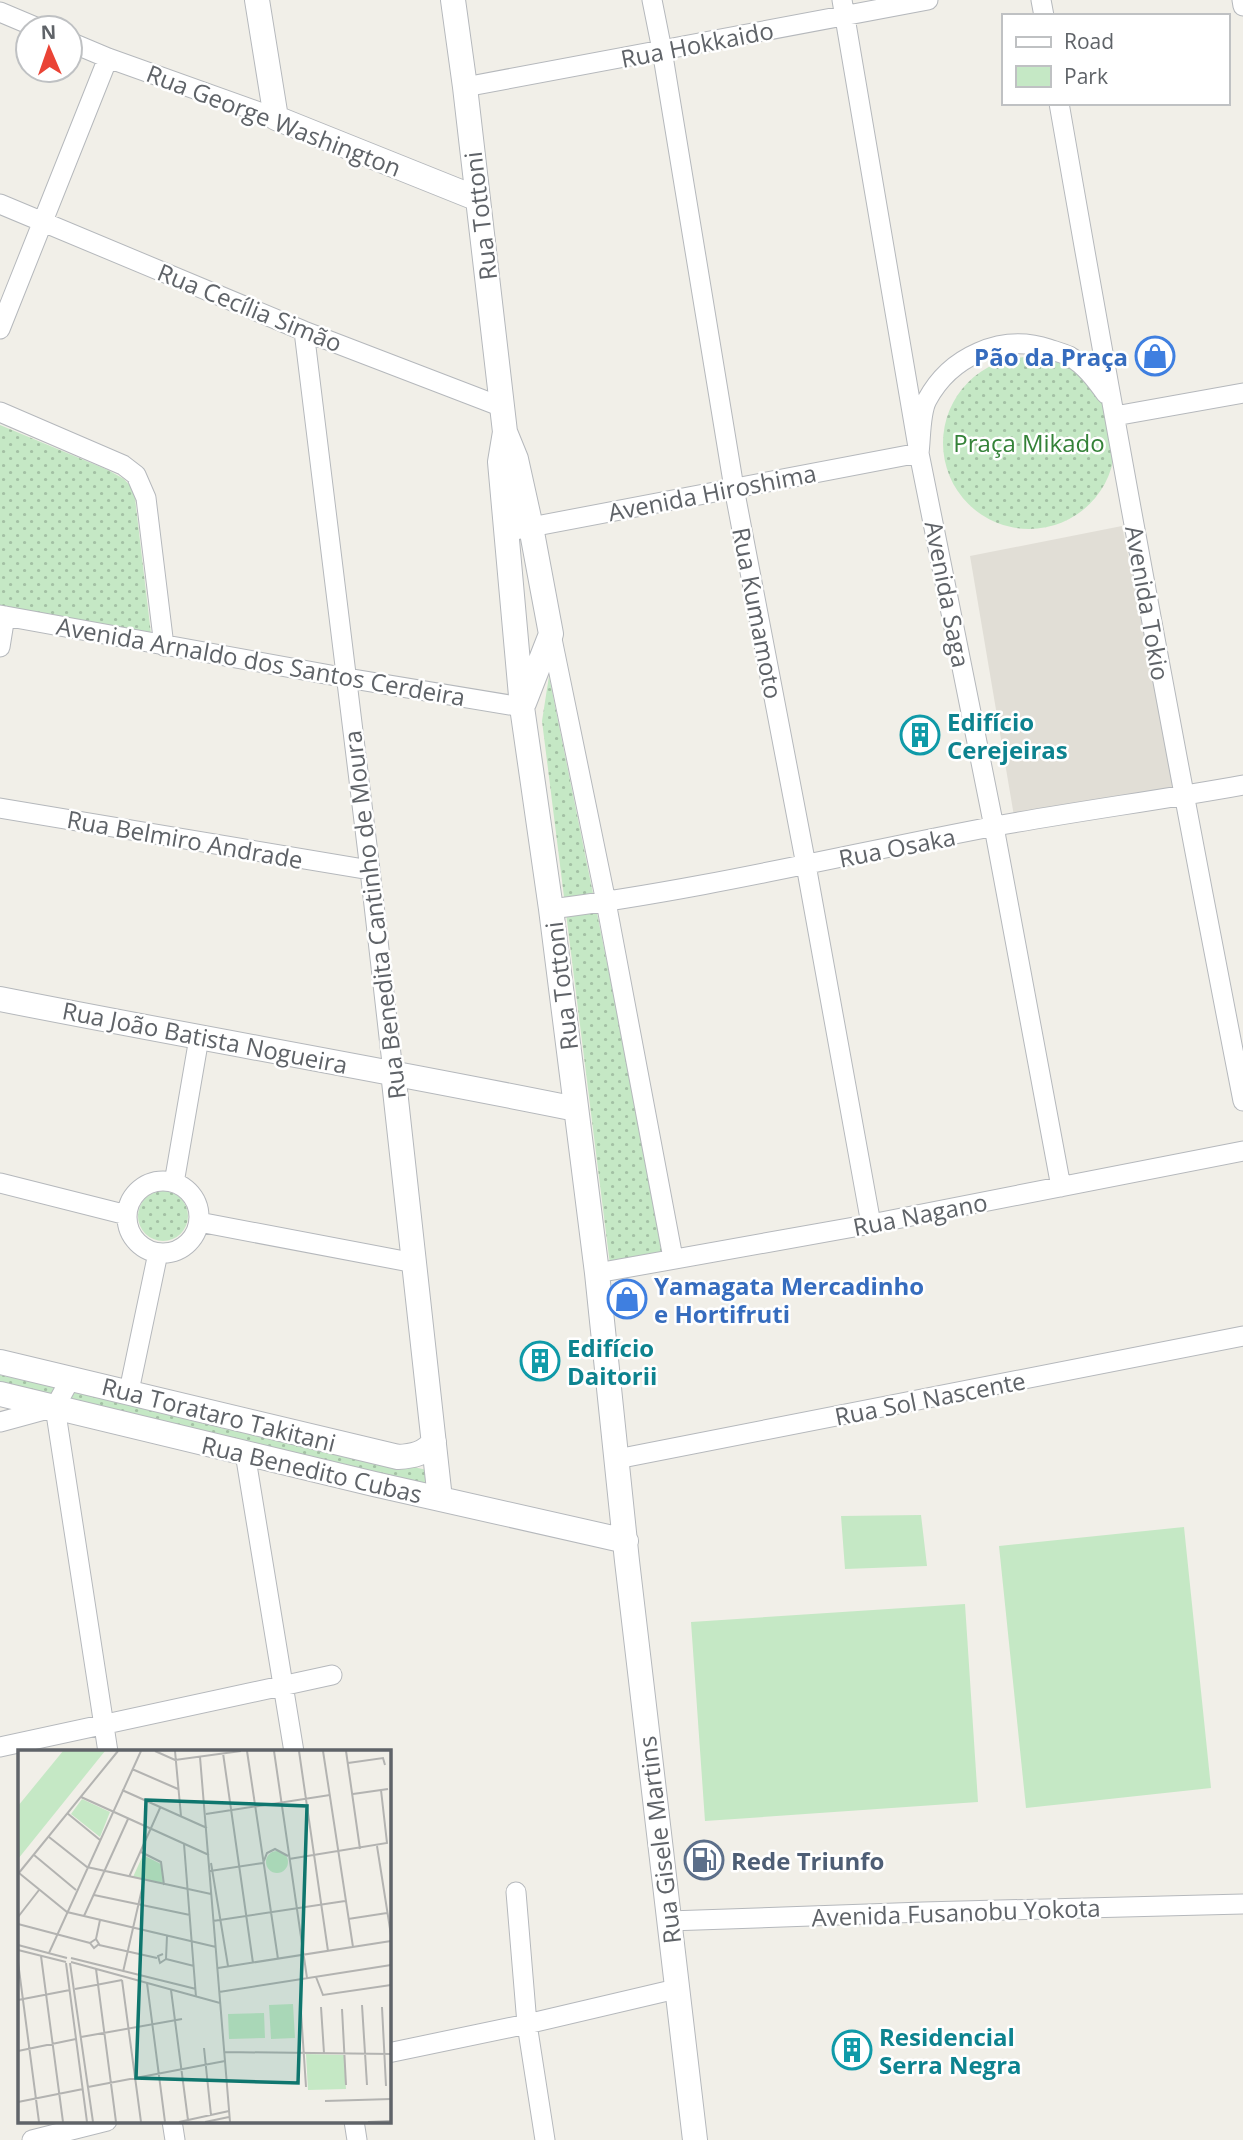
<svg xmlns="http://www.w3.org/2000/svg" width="1243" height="2140" viewBox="0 0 1243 2140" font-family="'Open Sans',sans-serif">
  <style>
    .education { fill: #e1ded6 }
    .green { fill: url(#green-dots) }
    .pitch { fill: #c5e8c5 }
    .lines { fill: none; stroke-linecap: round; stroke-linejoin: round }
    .minor-casing { stroke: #b5b8bc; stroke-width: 21 }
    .tertiary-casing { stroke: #b5b8bc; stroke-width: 26 }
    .minor { stroke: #fff; stroke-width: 19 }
    .tertiary { stroke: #fff; stroke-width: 24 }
    .labels { text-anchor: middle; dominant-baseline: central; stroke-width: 5; stroke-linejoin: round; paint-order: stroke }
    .street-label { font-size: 24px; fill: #5f6368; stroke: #fff }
    .shop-label { font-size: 24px; font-weight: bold; fill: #366cbe; stroke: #fff; text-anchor: end }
    .park-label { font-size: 24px; fill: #348238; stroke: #fff }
    .culture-label { font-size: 24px; font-weight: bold; fill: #0d838f; stroke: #fff; text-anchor: start }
    .service-label { font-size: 24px; font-weight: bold; fill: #4e5e75; stroke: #fff; text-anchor: start }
    .inset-road { fill: none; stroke: #b3b3b1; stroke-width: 2 }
    .view { fill: #0f766e; fill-opacity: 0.15; stroke: #0f766e; stroke-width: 3.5 }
    .inset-edge { fill: none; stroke: #5f6368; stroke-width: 3.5 }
  </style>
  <defs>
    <pattern id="green-dots" width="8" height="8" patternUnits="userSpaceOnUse" patternTransform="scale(1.75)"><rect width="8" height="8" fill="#c5e8c5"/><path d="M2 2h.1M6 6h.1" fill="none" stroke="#a3c0a4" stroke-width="1.8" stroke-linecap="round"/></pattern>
  </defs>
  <rect width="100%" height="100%" fill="#f1efe8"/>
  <path class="education" d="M1122 526 1177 788 1015 822 970 556Z"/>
  <path class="green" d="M943 443a86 86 0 1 1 172 0a86 86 0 1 1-172 0Z
    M0 425 108 470 124 479 134 490 151 634 0 607Z
    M549 676 666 1254 610 1265 542 721Z
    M138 1216a25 25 0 1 1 50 0a25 25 0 1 1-50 0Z
    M0 1375 427 1470 429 1485 0 1391Z"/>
  <path class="pitch" d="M921 1515 927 1566 845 1569 841 1516Z
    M1184 1527 1211 1788 1026 1808 999 1546Z
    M965 1604 978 1802 705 1821 691 1622Z"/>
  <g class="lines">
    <defs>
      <path id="minor" d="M652 0 662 50 734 488 806 865 871 1224
        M842 0 919 453 994 827 1061 1187
        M1041 0 1044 16
        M1242 0 1243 6
        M0 12 38 28
        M70 42 108 58 276 118
        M465 87 928 0
        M1059 103C1117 437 1178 769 1243 1101
        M0 204 304 331 502 407
        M0 329 108 58
        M304 331 370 870 393 1072
        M0 412 123 465 136 475 146 498 164 646
        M1115 416 1243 393
        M505 532 919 453C921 439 920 413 927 400 950 357 1001 333 1049 349 1055 351 1063 353 1069 356 1085 365 1096 380 1106 394
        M0 615 347 678 522 707
        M551 634 606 902 673 1258
        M0 647 5 616
        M0 808 370 870
        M551 909C701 890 848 854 996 826 1078 811 1161 800 1243 785
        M127 1217a36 36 0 1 1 72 0a36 36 0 1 1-72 0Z
        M0 1183 127 1215
        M174 1183 199 1038
        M199 1222 415 1263
        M597 1273 871 1224 1243 1151
        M129 1391 158 1253
        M55 1407 108 1752
        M0 1422 55 1407 71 1378
        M245 1453 294 1752
        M617 1459 1243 1336
        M0 1747 332 1675
        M516 1892 527 2024 545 2140
        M669 1921 923 1912 1243 1904
        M388 2053 527 2024 676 1989
        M172 2121 175 2140
        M354 2121 357 2140
        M32 2140 107 2121"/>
      <path id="tertiary" d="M257 0 276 118 478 199
        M453 0 465 87 505 432 516 459 531 527 551 634 524 703
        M505 432 500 462 522 707 551 909 597 1273 627 1561 695 2140
        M0 999C192 1037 384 1070 576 1109
        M393 1072 440 1499
        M0 1362 398 1457C413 1456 424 1454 434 1442
        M0 1394 374 1484 626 1541"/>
    </defs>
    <use href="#minor" class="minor-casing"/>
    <use href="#tertiary" class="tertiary-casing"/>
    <use href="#minor" class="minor"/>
    <use href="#tertiary" class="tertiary"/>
  </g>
  <defs>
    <symbol id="shop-ring" viewBox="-11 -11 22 22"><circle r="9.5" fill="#fff" stroke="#3f7fe0" stroke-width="1.5"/><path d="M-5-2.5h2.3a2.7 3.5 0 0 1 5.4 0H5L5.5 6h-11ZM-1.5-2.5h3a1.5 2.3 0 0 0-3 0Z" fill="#3f7fe0"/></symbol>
    <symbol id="building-ring" viewBox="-11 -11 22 22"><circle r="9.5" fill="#fff" stroke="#0f9aa8" stroke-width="1.5"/><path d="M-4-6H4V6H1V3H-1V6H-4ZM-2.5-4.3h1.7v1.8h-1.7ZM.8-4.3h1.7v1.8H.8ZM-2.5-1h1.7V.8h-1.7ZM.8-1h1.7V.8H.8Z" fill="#0f9aa8"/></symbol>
    <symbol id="fuel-ring" viewBox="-11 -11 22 22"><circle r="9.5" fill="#fff" stroke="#5c6f8a" stroke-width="1.5"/><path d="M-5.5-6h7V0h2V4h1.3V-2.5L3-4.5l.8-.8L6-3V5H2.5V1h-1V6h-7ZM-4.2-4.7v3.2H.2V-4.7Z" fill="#5c6f8a"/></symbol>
  </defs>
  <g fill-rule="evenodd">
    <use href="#shop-ring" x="1133" y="334" width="44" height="44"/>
    <use href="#building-ring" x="898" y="713" width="44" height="44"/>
    <use href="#shop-ring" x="605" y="1277" width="44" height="44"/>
    <use href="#building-ring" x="518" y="1339" width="44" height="44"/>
    <use href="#fuel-ring" x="682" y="1838" width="44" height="44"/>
    <use href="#building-ring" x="830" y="2028" width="44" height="44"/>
  </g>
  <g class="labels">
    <g class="street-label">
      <text transform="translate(697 44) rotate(-11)">Rua Hokkaido</text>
      <text transform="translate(274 120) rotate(21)">Rua George Washington</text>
      <text transform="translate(480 216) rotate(-97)">Rua Tottoni</text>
      <text transform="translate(250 307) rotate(22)">Rua Cecília Simão</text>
      <text transform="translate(712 492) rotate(-11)">Avenida Hiroshima</text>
      <text transform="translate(948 594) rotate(79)">Avenida Saga</text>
      <text transform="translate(1148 603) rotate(80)">Avenida Tokio</text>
      <text transform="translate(758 613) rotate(79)">Rua Kumamoto</text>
      <text transform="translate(261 661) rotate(10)">Avenida Arnaldo dos Santos Cerdeira</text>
      <text transform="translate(185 839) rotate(10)">Rua Belmiro Andrade</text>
      <text transform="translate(897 847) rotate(-11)">Rua Osaka</text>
      <text transform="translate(374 915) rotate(-97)">Rua Benedita Cantinho de Moura</text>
      <text transform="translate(561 986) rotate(-97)">Rua Tottoni</text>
      <text transform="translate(205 1037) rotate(11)">Rua João Batista Nogueira</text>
      <text transform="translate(920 1214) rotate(-11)">Rua Nagano</text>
      <text transform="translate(930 1398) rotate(-11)">Rua Sol Nascente</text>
      <text transform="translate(219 1414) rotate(14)">Rua Torataro Takitani</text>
      <text transform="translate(312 1469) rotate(13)">Rua Benedito Cubas</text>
      <text transform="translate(659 1840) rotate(-97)">Rua Gisele Martins</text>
      <text transform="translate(956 1912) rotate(-2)">Avenida Fusanobu Yokota</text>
    </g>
    <g class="shop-label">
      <text x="1128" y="356">Pão da Praça</text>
      <text x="654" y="1285" text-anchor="start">Yamagata Mercadinho<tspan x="654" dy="28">e Hortifruti</tspan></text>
    </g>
    <g class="park-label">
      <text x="1029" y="442">Praça Mikado</text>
    </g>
    <g class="culture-label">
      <text x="947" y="721">Edifício<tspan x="947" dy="28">Cerejeiras</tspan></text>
      <text x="567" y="1347">Edifício<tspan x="567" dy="28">Daitorii</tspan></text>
      <text x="879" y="2036">Residencial<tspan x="879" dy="28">Serra Negra</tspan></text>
    </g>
    <g class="service-label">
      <text x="731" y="1860">Rede Triunfo</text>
    </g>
  </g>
  <g transform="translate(18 1750)">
    <rect width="373" height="373" fill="#f1efe8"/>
    <path d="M45 1H87L0 109V56ZM64 49 92 62 82 87 53 64ZM248 112a11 11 0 1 1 22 0a11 11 0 1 1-22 0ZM125 105 143 114 145 133 115 127ZM288 304 326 305 328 339 290 340Z" fill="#c5e8c5"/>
    <path d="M275 254 277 288 253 289 251 255ZM246 263 247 288 211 289 210 264Z" fill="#c5e8c5"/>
    <path class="inset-road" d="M137 1 157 10 223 1M157 1 163 66M229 1 260 209M256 1 289 228M281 1 310 201M305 1 335 197M328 1 342 99M205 3 235 213M182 7 212 372M330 13 365 8 367 15M114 19 160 39M104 40 189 78M335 44 370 39M63 47 191 105M49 63 82 90M188 64 312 45M31 87 69 117 193 144M166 94 178 247M359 96 373 185M123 102 143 112 146 135M16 105 58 140M271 109 369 93 363 40M193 113 210 216M192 121 245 113 249 103 257 99 270 106M1 123 49 162 198 197M0 124 100 1M111 127 142 58M76 145 172 165M66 166 110 69M0 167 21 140M330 169 369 163M195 171 327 151M0 174 72 193M78 189 81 194 76 198 72 193 78 189 82 170M0 195 49 208M81 195 139 208M0 200 48 212M31 203 123 1M145 204 140 206 142 213 148 209 149 186M23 206 45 372M53 208 178 239M148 209 176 216M0 212 21 372M53 212 202 253M48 213 69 372M52 213 75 372M200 218 373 191M78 219 98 372M105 222 126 130M298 227 305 245 373 235M104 230 123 372M129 233 147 372M57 239 104 230M153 240 170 370M201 242 373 215M0 250 52 240M344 255 349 335M303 257 306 303M364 257 368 336M324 259 328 335M283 262 288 337M63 287 164 269M186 298 193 365M0 301 58 289M206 302 373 304M70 337 207 311M307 351 373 349M0 352 65 339M161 372 211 361M187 372 211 367M350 372 373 371"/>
    <path class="view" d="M128 50 289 56 280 333 118 328Z"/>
    <rect width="373" height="373" class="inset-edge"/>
  </g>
  <rect x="1002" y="14" width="228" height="91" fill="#ffffff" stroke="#bfc1c3" stroke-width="2"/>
  <rect x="1016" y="37" width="35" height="10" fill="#ffffff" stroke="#bfc1c3" stroke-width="2"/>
  <text x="1064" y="49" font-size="21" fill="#5f6368">Road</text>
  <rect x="1016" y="66" width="35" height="21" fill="#c5e8c5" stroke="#bfc1c3" stroke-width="2"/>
  <text x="1064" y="84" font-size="21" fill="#5f6368">Park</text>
  <g transform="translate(49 49) rotate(358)"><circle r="33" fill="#ffffff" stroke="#bfc1c3" stroke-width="2"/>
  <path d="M0-5L12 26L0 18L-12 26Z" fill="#ea4335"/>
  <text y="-10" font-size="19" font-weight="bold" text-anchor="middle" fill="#5f6368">N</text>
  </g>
</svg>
